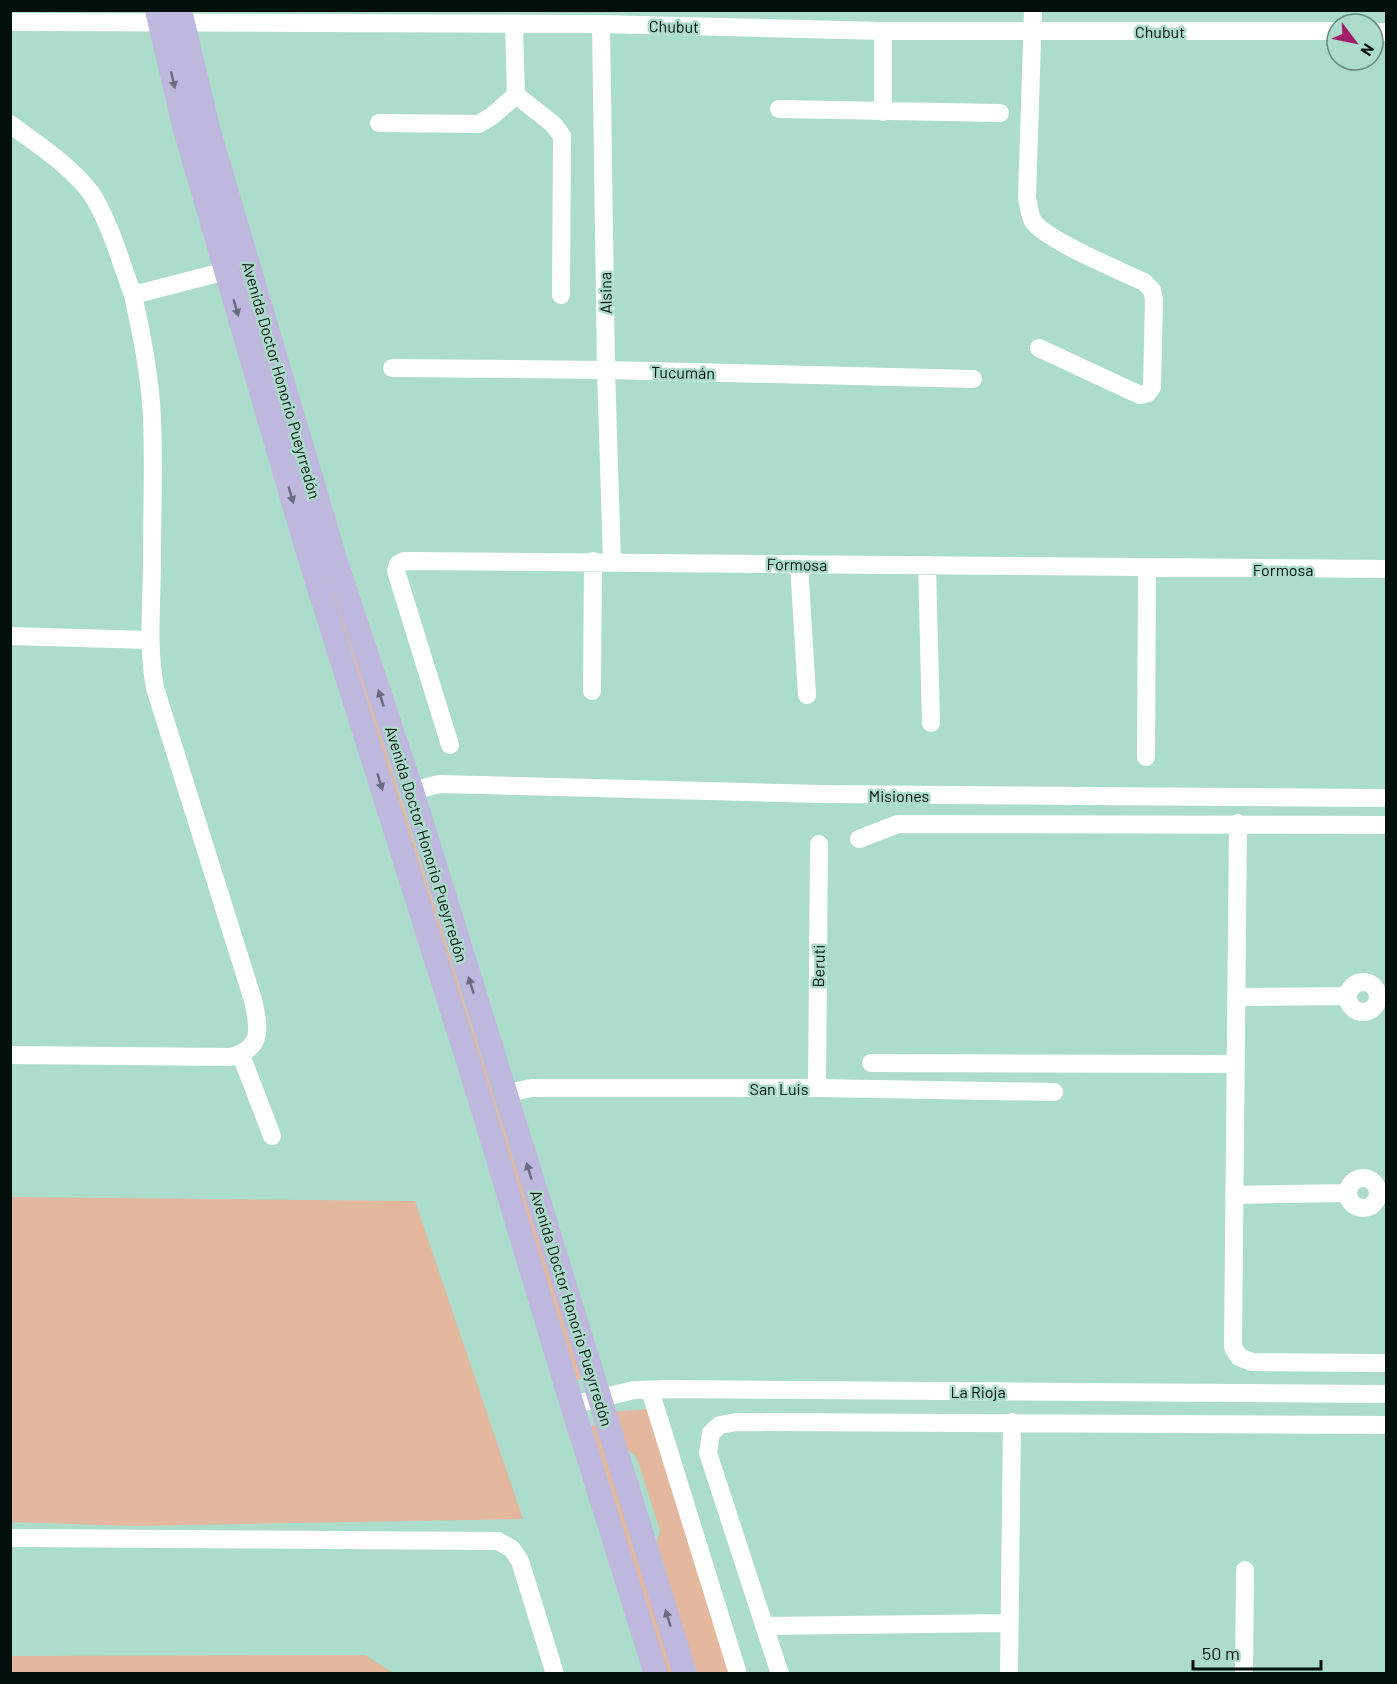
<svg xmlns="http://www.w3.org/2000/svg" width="1397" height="1684" viewBox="0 0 1397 1684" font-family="Barlow,sans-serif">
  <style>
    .green { fill: #e3b89f }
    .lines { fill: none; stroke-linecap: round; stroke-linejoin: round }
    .minor { stroke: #fff; stroke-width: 18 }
    .major { stroke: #beb8df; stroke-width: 24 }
    .oneway { fill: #696c7f }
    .labels { text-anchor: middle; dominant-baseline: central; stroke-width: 5; stroke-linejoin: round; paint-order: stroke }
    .street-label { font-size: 16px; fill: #01100a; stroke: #acdccb }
  </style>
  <rect width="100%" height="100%" fill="#acdccb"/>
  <path class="green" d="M243 283 377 723 582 1379 577 1380 322 564Z
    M11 1197 415 1201 523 1519 133 1526 11 1522Z
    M647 1409 731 1673H695L656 1546 660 1530 636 1456 624 1447 614 1412Z
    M596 1425 673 1673H667L591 1426Z
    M365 1655 393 1673H11V1656Z"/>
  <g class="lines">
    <path class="minor" d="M1033 10 1027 198C1029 205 1029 214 1033 221 1045 240 1121 271 1144 282L1152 290 1154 300 1152 387 1148 393 1140 395 1039 348
      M10 22 601 24 883 31H1337
      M601 24 606 370 612 562
      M514 25 516 95 553 124 562 136 561 295
      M1373 32H1386
      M779 109 1000 113
      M883 112V31
      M379 123 479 124 492 116 516 95
      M10 124C38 145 70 165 91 193 110 222 121 263 133 295
      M392 368 606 370 973 379
      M799 564 807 695
      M927 565 931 723
      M10 636 149 640
      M592 691 593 561
      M450 745 396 571 398 564 404 561 1386 569
      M1146 757 1147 567
      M412 791 439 784 822 794 1386 798
      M1238 823 1233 1347 1239 1357 1252 1362 1386 1363
      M859 839 898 824 1386 825
      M1348 997a15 15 0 1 1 30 0a15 15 0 1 1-30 0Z
      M1236 997 1348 996
      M10 1055 230 1057C264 1049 259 1027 253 1000L155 688C147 645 152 603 152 560 152 513 154 465 152 418 150 376 142 336 133 295L238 268
      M241 1055 272 1136
      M871 1063 1236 1064
      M817 1088 819 844
      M505 1094 531 1088H817L1054 1092
      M1348 1193a15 15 0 1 1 30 0a15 15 0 1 1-30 0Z
      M1234 1195 1348 1193
      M650 1390 738 1674
      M572 1405 634 1390 669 1389 1386 1394
      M14 1538 498 1541 512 1549 520 1561 555 1674
      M764 1626 1009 1623
      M780 1674 708 1453 711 1433 720 1425 736 1422 1386 1425
      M1009 1674 1012 1422
      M1244 1674 1245 1570"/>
    <path class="major" d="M157 10 184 126 309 556 478 1093 572 1405 656 1674
      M180 10 209 132 335 559 412 791 685 1674"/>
  </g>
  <defs><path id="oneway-solid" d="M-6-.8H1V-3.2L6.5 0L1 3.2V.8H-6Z" transform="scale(1.5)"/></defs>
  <g class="oneway">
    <use href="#oneway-solid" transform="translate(173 80) rotate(77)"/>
    <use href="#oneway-solid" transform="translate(236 308) rotate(74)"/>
    <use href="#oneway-solid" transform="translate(291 495) rotate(74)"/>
    <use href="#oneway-solid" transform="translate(381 698) rotate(-108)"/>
    <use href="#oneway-solid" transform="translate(380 782) rotate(73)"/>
    <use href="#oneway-solid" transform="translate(471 985) rotate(-107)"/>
    <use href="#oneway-solid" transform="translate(529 1171) rotate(-107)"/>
    <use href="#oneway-solid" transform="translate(668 1618) rotate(-107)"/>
  </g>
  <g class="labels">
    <g class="street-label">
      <text transform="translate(674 26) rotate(1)">Chubut</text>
      <text x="1160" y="31">Chubut</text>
      <text transform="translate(605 293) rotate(-91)">Alsina</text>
      <text transform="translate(683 372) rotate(1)">Tucumán</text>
      <text transform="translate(282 380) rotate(74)">Avenida Doctor Honorio Pueyrredón</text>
      <text transform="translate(797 564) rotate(1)">Formosa</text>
      <text x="1283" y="569">Formosa</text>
      <text x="899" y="795">Misiones</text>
      <text transform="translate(427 844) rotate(73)">Avenida Doctor Honorio Pueyrredón</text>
      <text transform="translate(818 966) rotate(-89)">Beruti</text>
      <text x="779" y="1088">San Luis</text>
      <text transform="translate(572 1308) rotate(73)">Avenida Doctor Honorio Pueyrredón</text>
      <text x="978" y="1391">La Rioja</text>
    </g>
  </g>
  <rect width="1397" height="1684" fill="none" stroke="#01100a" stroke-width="24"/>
  <g transform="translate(1355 42) rotate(122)"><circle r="28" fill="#acdccb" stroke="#688a7e" stroke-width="1.5"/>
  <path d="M0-4.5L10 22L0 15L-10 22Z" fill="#a31e6a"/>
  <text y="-9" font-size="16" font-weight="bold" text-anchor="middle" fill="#01100a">N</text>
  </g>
  <path d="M1193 1660v9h128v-9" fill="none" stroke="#01100a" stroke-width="3"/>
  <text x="1202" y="1660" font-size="18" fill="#01100a" stroke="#acdccb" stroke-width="4.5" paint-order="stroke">50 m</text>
</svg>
